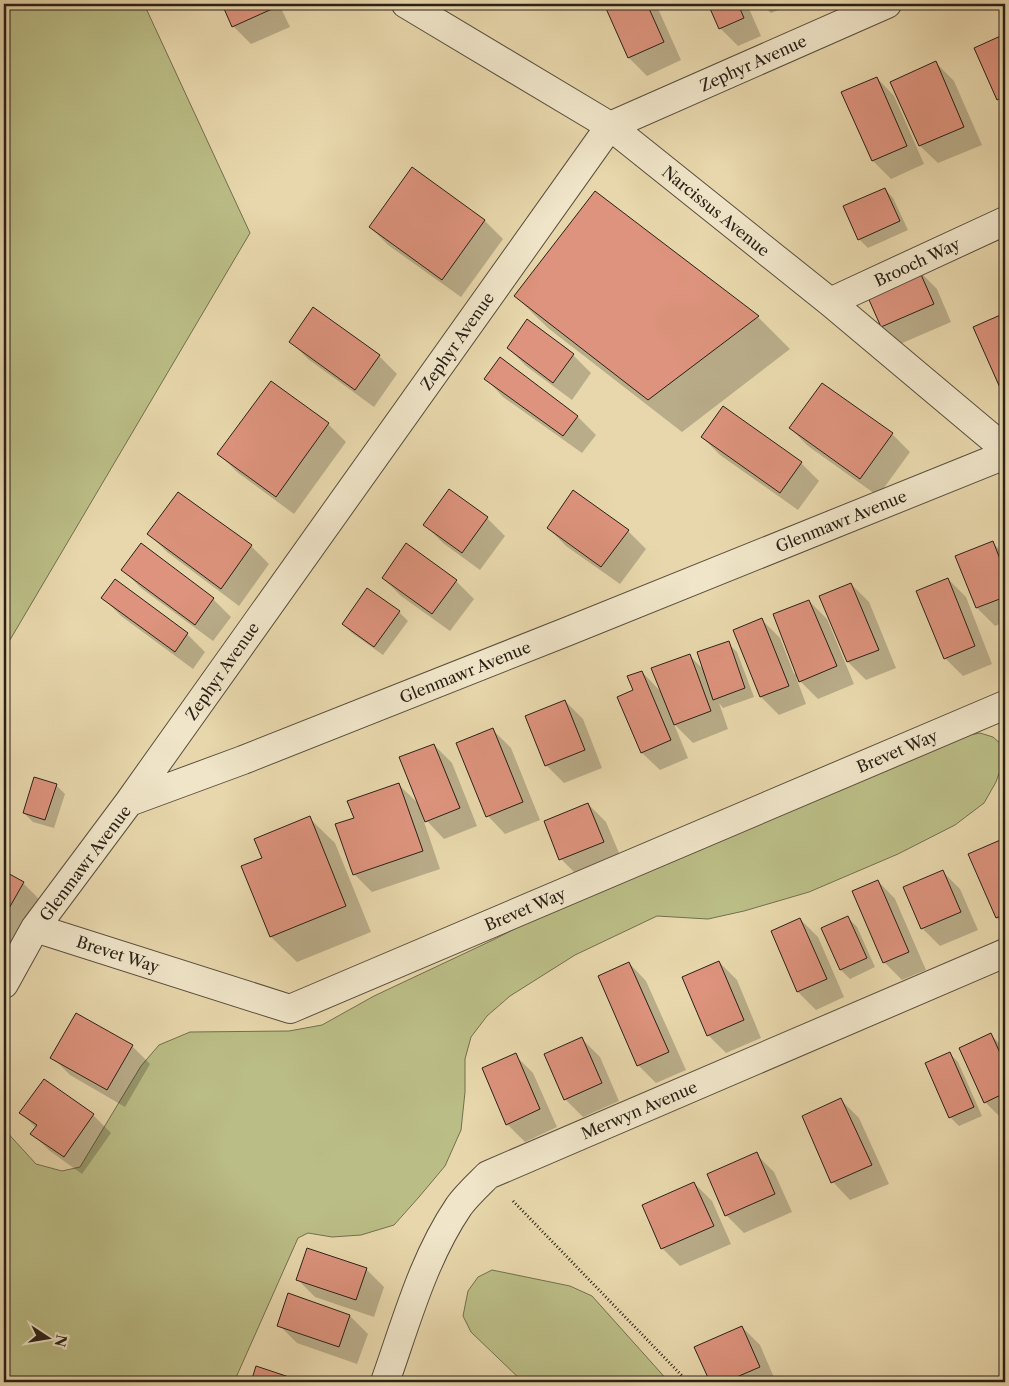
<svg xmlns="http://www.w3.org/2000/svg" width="1009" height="1386" viewBox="0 0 1009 1386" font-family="'Libre Caslon Text',serif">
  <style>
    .green { fill: #bbbd86; stroke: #726f4e }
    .shadow { fill: #0003 }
    .building { fill: #dd937d; stroke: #292117 }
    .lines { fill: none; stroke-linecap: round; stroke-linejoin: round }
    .minor-casing { stroke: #594e3c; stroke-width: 30 }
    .path { stroke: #292117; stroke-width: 3; stroke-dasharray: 1 2.5; stroke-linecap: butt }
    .minor { stroke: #f0e5c9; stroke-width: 28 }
    .labels { text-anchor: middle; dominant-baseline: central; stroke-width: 4; stroke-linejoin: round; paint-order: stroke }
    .street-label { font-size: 16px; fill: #292117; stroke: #f0e5c9 }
  </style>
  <rect width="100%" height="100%" fill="#e8d7ac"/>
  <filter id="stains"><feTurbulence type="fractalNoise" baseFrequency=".004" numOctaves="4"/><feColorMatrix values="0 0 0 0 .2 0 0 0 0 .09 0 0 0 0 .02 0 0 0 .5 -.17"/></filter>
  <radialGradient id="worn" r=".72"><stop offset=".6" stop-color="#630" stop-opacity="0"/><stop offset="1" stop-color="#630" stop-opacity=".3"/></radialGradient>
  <path class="green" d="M4 4H144L250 233 4 650Z
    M980 733 993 737 1002 745 1004 760 996 782 984 803 955 825 898 854 809 892 744 911 708 919 657 916 575 955 510 996 487 1016 471 1037 465 1059V1092L461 1130 445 1166 419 1197 394 1225 361 1235 332 1237 308 1233 298 1238 234 1382H4V1129L36 1164 62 1171 80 1167 141 1066 159 1045 190 1032 289 1031 322 1025 374 996 493 940 604 883 954 738Z
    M492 1270 570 1286 592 1296 669 1382H523L471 1332 463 1316 468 1291 478 1277Z"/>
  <path class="shadow" d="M224 4H279L290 27 251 44 233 26Z
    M605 4H656L681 60 647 76 629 58Z
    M710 4H747L761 36 738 46 720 28Z
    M761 4H793L771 13Z
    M1005 36V107L998 99 975 49Z
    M936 63 954 81 982 145 938 163 920 146Z
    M877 78 894 96 924 164 891 179 873 161 843 93Z
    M412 169 485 221 503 239 461 297 388 245 370 227Z
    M885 189 893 198 908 230 868 248 859 239Z
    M596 192 758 317 790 349 682 432 548 328 515 296Z
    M919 271 937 289 951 322 900 344 882 326Z
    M1005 314V397L975 328Z
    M290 341 379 356 397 374 374 407 308 359Z
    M508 348 573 355 591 373 572 400 526 366Z
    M500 358 578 417 596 435 582 453 503 397 486 379Z
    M271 383 328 424 346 442 294 514 237 472 219 454Z
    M790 428 892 434 910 452 878 496 808 446Z
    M702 437 801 463 819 481 798 510 720 455Z
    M487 518 505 536 480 570 443 543 425 525Z
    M548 528 628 531 646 549 620 584 566 546Z
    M149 534 251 546 269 564 239 606 167 552Z
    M993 543 1005 555V622L995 626 977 608 956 557Z
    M123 570 213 599 231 617 213 641 141 588Z
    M383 578 456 581 474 599 450 631 401 596Z
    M948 579 966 597 992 664 963 676 945 658Z
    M115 581 187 634 205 652 193 669 121 616 103 598Z
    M851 584 869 602 896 668 866 680 848 662 821 596Z
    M809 601 827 619 854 684 818 699 796 677 806 704 779 715 761 697 734 631 762 620 780 638 794 674 797 673Z
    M399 612 408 621 383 655 352 633 343 624Z
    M728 643 737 652 754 697 723 708 719 703 728 729 693 743 674 724 688 758 660 770 642 753 635 691 642 672 662 693 689 655 704 670Z
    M565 701 583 719 602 768 564 783 546 765Z
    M493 730 511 748 540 820 505 834 488 816 458 744Z
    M434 745 452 763 477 826 444 839 427 821 422 810H420L440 869 372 892 354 874 355 819 399 785 420 805Z
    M56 785 65 794 54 828 33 822 24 813Z
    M588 804 606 822 622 860 579 877 561 859Z
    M309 818 335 843 371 932 297 962 271 937 243 867 263 859Z
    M1005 839V926L997 918 970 855Z
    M942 871 960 889 978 930 940 946 922 928Z
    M4 872 23 883 41 901 4 965Z
    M878 881 895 899 926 970 902 980 884 962Z
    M848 918 857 927 875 967 850 979 841 970Z
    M800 919 818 937 844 997 816 1010 798 992 772 932Z
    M719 962 737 980 761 1038 726 1053 708 1035Z
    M629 963 646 981 686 1070 656 1083 638 1065Z
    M991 1035 1005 1049V1119L1003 1120 985 1102Z
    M582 1039 600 1057 619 1101 583 1117 565 1099Z
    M132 1046 150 1064 125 1107 70 1075 52 1057Z
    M949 1053 958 1062 982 1116 959 1126 950 1117Z
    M515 1055 533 1073 557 1127 525 1142 507 1124Z
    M841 1100 859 1118 889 1184 850 1200 833 1182 804 1116Z
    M21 1113 93 1115 111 1133 82 1174 50 1151 32 1134 36 1128Z
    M756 1154 774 1172 792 1212 744 1233 726 1215Z
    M694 1183 712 1201 731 1244 680 1266 662 1248Z
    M366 1269 384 1287 374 1317 315 1297 297 1279Z
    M289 1295 350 1316 368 1334 357 1364 297 1343 279 1325Z
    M742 1327 760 1345 776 1382H711L695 1347Z"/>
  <path class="building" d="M222 4H270L272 9 232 27Z
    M604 4H647L664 42 628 58Z
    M708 4H738L744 18 719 29Z
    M1005 34V96L997 100 974 48Z
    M936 61 964 127 919 146 890 82Z
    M877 77 907 146 872 161 841 92Z
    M412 167 485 220 442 280 369 227Z
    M885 188 900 221 858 240 843 206Z
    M595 191 759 316 648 400 514 296Z
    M919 270 934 304 881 327 866 293Z
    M313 307 380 355 355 390 289 342Z
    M1005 313V399L973 327Z
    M527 319 574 354 553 383 507 348Z
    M500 357 578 416 563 436 484 379Z
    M271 381 329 423 276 497 217 454Z
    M822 383 893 433 860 479 789 428Z
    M723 406 802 462 780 493 701 437Z
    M449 489 488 517 462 553 423 525Z
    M573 490 629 530 601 567 547 528Z
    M178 492 252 545 221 589 147 534Z
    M993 541 1005 572V597L976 608 955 556Z
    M141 543 214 598 195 625 121 570Z
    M406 543 457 580 432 614 382 578Z
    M948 578 975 646 944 659 916 591Z
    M115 579 188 633 175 652 101 598Z
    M851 583 879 650 847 662 819 596Z
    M367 588 400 611 374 647 342 624Z
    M809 600 837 666 799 682 773 614Z
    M762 618 789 686 760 697 733 630Z
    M729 641 745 688 713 700 697 652Z
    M690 654 711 711 674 725 651 668Z
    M642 671 671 740 641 753 617 697 633 690 627 676Z
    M565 700 585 750 545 766 525 716Z
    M493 728 523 802 486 817 456 743Z
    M434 744 460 808 425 822 399 757Z
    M34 777 57 784 45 820 23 813Z
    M399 783 423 851 353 875 335 824 354 818 347 801Z
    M588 803 604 842 559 860 544 821Z
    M310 816 346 906 270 937 241 866 262 858 254 839Z
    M1005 838V914L996 918 968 854Z
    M943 870 961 912 921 929 903 887Z
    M4 871 24 882 4 917Z
    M878 880 909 952 883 963 852 891Z
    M848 916 867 958 840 970 821 928Z
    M800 918 827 979 797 992 771 931Z
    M719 961 744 1020 707 1036 682 977Z
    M629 962 669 1052 637 1066 598 976Z
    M76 1013 133 1045 107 1090 50 1058Z
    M991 1033 1005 1064V1093L984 1103 959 1048Z
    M582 1037 602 1083 564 1100 544 1054Z
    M950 1052 974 1107 949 1118 925 1063Z
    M516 1053 540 1109 506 1125 482 1068Z
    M44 1079 94 1114 64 1157 30 1134 37 1125 19 1113Z
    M841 1098 872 1165 831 1183 802 1116Z
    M757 1152 775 1194 725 1216 707 1174Z
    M694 1182 714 1226 661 1249 642 1205Z
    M307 1248 367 1268 356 1300 296 1280Z
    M288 1293 350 1315 339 1347 277 1326Z
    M742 1326 760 1367 725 1382H710L694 1347Z
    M256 1366 304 1382H251Z"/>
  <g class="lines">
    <defs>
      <path id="minor" d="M406 4 610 126 830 302 1005 449
        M830 302 1005 221
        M129 802 610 126 887 4
        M35 928 290 1009 1005 705
        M4 984 35 928 129 802 243 760 566 632 1005 455
        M385 1382C406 1323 423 1259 459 1206 467 1195 478 1185 488 1175L1005 953"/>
    </defs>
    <use href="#minor" class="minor-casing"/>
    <path class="path" d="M513 1201 688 1382"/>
    <use href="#minor" class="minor"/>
  </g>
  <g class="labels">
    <g class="street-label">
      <text transform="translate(753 63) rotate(-24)">Zephyr Avenue</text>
      <text transform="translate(716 211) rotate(39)">Narcissus Avenue</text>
      <text transform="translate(917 262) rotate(-25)">Brooch Way</text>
      <text transform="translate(457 341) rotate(-55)">Zephyr Avenue</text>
      <text transform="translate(841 521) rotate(-22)">Glenmawr Avenue</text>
      <text transform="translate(222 671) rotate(-55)">Zephyr Avenue</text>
      <text transform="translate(465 672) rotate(-22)">Glenmawr Avenue</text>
      <text transform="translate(897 751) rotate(-23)">Brevet Way</text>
      <text transform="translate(85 863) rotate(-53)">Glenmawr Avenue</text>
      <text transform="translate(525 909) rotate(-23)">Brevet Way</text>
      <text transform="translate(118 954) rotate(18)">Brevet Way</text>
      <text transform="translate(639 1110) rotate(-23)">Merwyn Avenue</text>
    </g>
  </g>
  <rect width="1009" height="1386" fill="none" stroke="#e8d7ac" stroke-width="20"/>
  <rect x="5" y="5" width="999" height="1376" fill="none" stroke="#292117" stroke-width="2.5"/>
  <rect x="10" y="10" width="989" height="1366" fill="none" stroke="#292117"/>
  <g transform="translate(48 1338) rotate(102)" stroke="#f0e5c9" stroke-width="4" paint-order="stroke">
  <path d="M0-4L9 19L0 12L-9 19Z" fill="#292117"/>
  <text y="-8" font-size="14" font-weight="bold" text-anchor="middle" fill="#292117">N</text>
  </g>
  <rect width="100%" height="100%" filter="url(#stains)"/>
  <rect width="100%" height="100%" fill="url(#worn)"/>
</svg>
